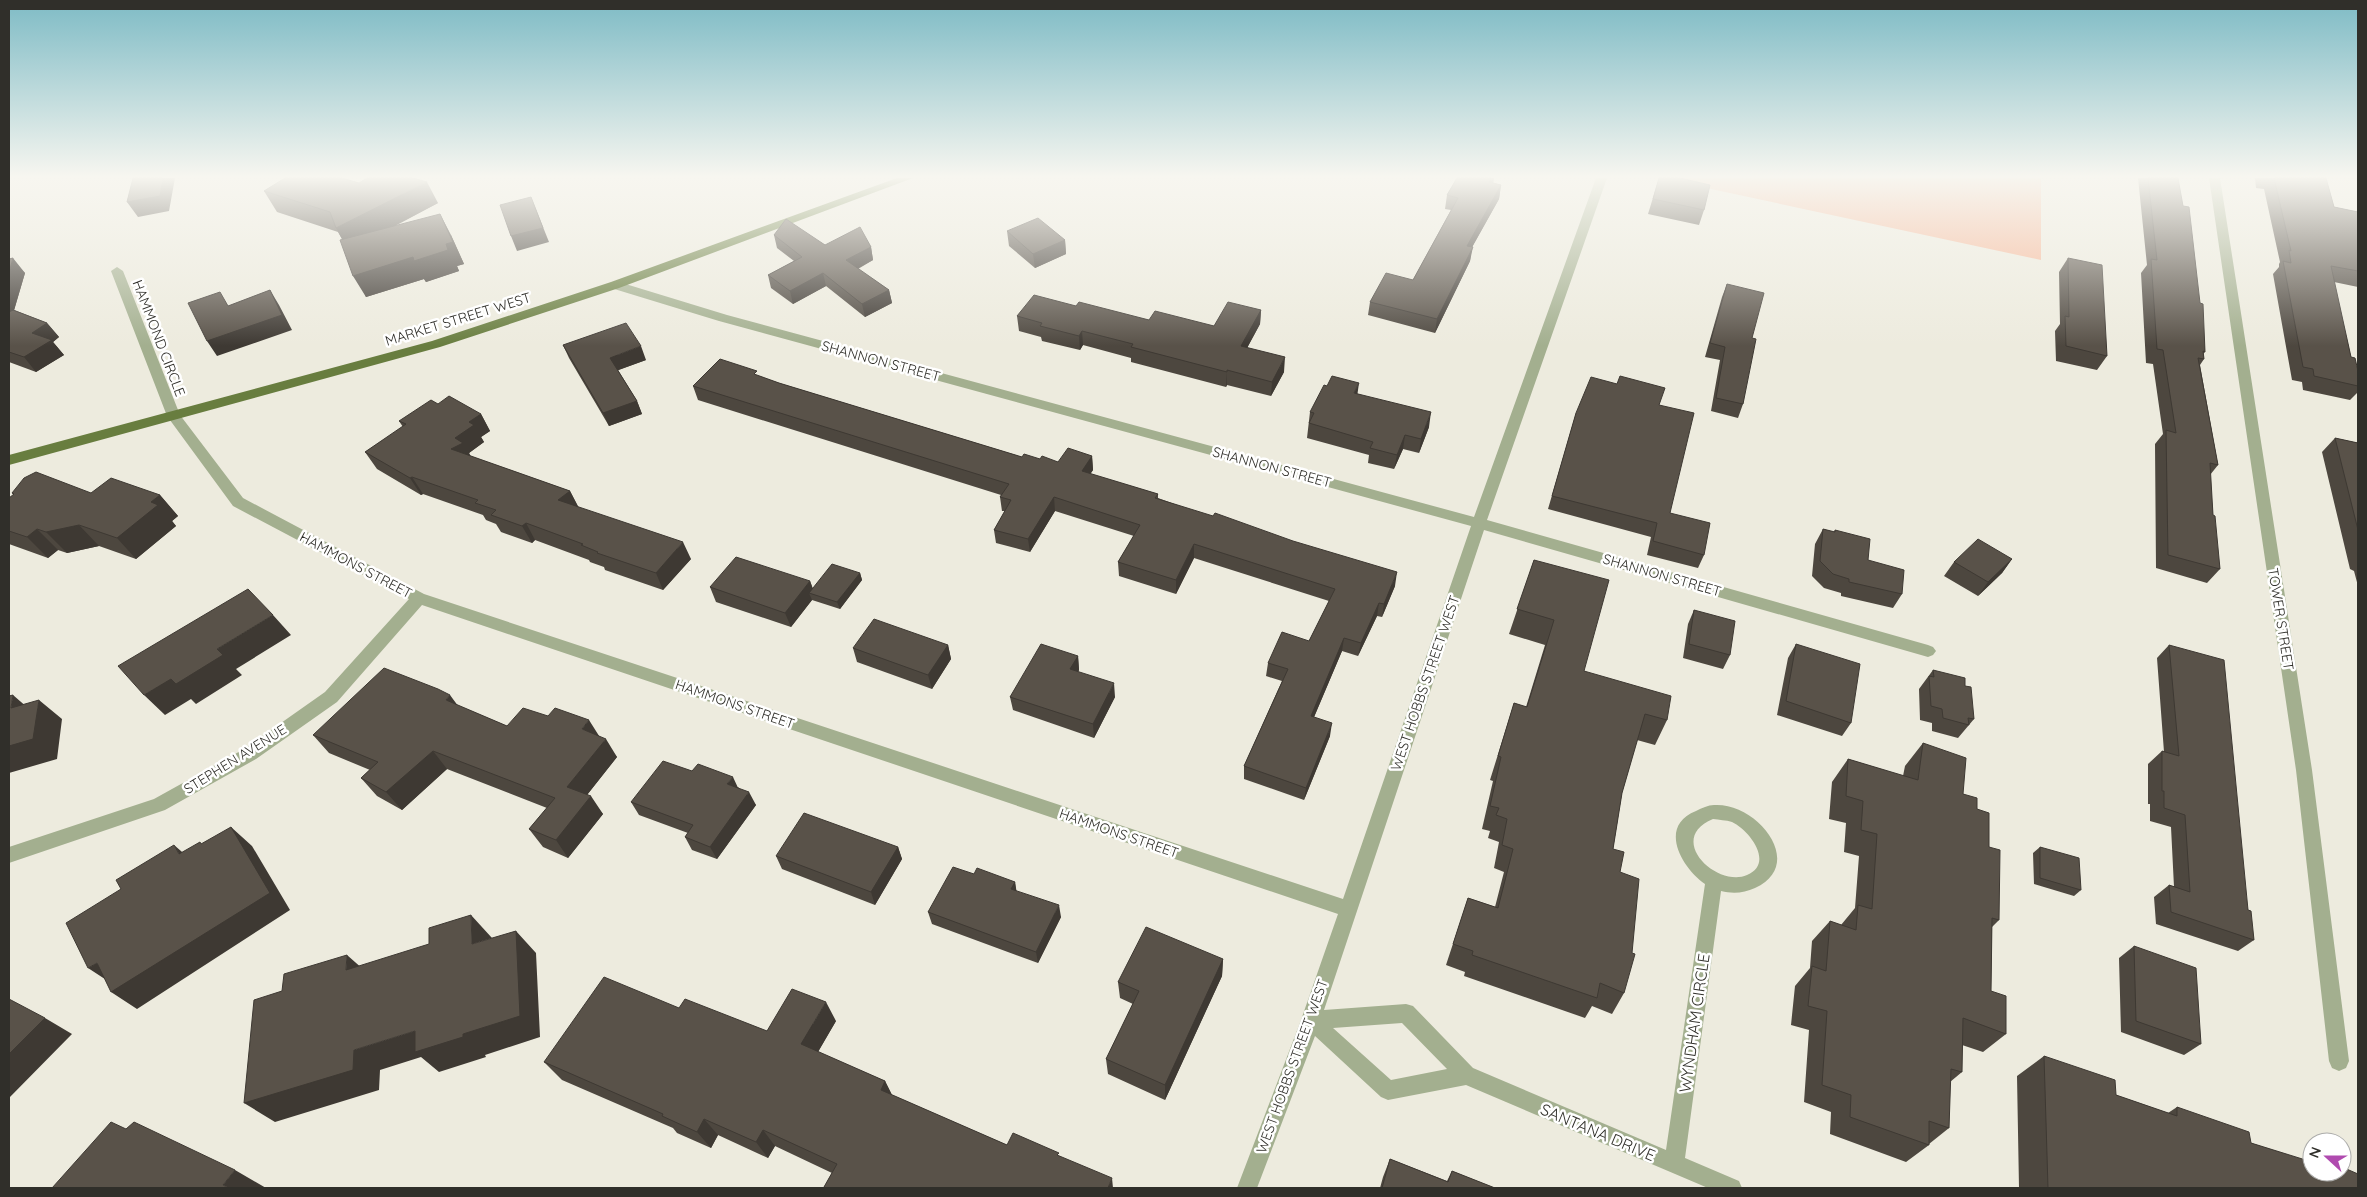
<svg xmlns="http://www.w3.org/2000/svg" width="2367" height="1197" viewBox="0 0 2367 1197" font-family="Quicksand,sans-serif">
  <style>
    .green { fill: #f6b393 }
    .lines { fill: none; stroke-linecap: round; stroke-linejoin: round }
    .minor { fill: #a3af8f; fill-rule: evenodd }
    .major { fill: #687d3f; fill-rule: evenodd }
    .wall { fill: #4d473f }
    .shaded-wall { fill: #3e3933 }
    .building { fill: #595249; stroke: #3e3933 }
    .labels { text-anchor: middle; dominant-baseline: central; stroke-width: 5; stroke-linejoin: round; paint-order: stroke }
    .street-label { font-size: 14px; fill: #302f2a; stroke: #fff }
    .near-street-label { font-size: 16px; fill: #302f2a; stroke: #fff }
  </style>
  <rect width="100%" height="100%" fill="#edebde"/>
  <path class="green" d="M1660 178H2041V260Z"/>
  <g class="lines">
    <path class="minor" d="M1596 178H1607L1487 520 1928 645 1933 647 1936 651 1933 655 1928 657 1484 530 1324 1010 1406 1004 1413 1006 1473 1068 1666 1150 1705 884C1681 867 1658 826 1696 811 1702 808 1708 805 1714 805 1757 802 1807 864 1755 888 1744 893 1733 894 1721 891L1685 1158 1739 1181 1742 1188H1708L1466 1085 1388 1100 1381 1097 1315 1036 1257 1188H1237L1301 1020 1338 914 422 605 337 702 256 759 165 810 9 863V847L154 799 244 749 325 692 409 599 233 506 167 416 111 271 117 267 123 271 180 415 243 498 424 594 1343 899 1471 526 719 321 611 288 609 285 615 281 619 282 727 315 1474 517ZM1713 819C1719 820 1726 820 1732 822 1749 830 1775 863 1747 875 1717 888 1665 839 1713 819ZM1402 1023 1447 1069 1391 1080 1333 1028Z
      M2209 178H2220L2312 770 2349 1061 2346 1068 2339 1071 2332 1068 2329 1061 2296 770Z"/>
    <path class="major" d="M897 178H913L619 288 440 347 9 465V455L432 341 611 282Z"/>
  </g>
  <path class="wall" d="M1457 178H1494L1493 183 1501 185 1499 199 1472 247 1470 261 1435 333 1368 315 1370 302 1413 280 1451 210 1445 209 1447 195Z
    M1659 178 1704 210 1699 225 1648 214Z
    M2138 178H2178L2205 352 2203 354 2204 359 2200 365 2218 465 2210 475 2213 515 2220 569 2207 583 2156 568 2155 444 2163 434 2153 364 2146 363 2141 273 2147 265Z
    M2255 178H2326L2334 207 2358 212V287L2334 282 2351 357 2358 371V392L2350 400 2303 390 2302 382 2292 380 2273 274 2279 267V264L2280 262 2264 189 2256 188Z
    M359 183 438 203 395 226 451 235 464 264 457 266 459 271 426 282 424 279 366 297 342 239 338 232 277 212 264 191Z
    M1007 231 1065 240 1066 254 1035 268 1009 246Z
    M774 235 825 245 871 247 873 260 858 269 889 290 892 303 865 317 826 286 793 304 771 288 768 275 794 261 777 248Z
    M2068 258 2107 356 2097 370 2056 361 2055 331 2060 324 2059 272Z
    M9 259 25 273 14 310 47 323 59 337 53 342 64 355 36 372 9 362Z
    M1727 284 1752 338 1743 404 1738 418 1711 411 1720 360 1705 357 1722 297Z
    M1076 306 1149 320 1214 326 1261 310 1260 324 1247 348 1284 372 1271 396 1227 385 1226 387 1131 362V358L1083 345 1080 350 1042 341 1041 337 1019 331 1017 316Z
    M563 345 646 360 618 370 637 401 642 414 609 426 569 358Z
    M759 376 779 383 1022 457 1058 462 1092 456 1093 470 1090 474 1158 494V498L1395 586 1382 617 1377 616 1358 656 1342 651 1314 717 1330 736 1304 800 1244 779V766L1282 681 1266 676 1268 663 1309 641 1329 601 1194 558 1176 594 1119 576 1118 562 1134 536 1055 511 1030 552 996 543 994 530 1005 511H1002L1000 497 1001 495 698 400 693 386Z
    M1358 394 1429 427 1419 453 1403 449 1394 469 1368 463 1369 455 1307 438 1310 412Z
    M1659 405 1670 513 1704 555 1698 568 1647 555 1651 537 1548 509 1576 413Z
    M481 414 490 431 481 437 484 442 469 453 470 456 570 491 578 507 691 559 663 590 605 570 604 567 590 562 589 560 535 540 532 543 501 532 496 524 486 520 483 515 423 494 421 495 377 469 365 452 403 427 399 421Z
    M2335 438 2358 443V586L2354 571 2350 569 2322 452Z
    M12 493H91L160 495 178 516 172 521 176 526 136 559 99 546 67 553 58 550 48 558 9 544V498L14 495Z
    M1823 529 1834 532 1835 530 1902 594 1893 608 1841 596V593L1824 588 1812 576 1815 544Z
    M2012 559 2002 573 1978 596 1944 576 1954 562Z
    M1534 560 1584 671 1667 720 1655 745 1637 740 1622 793 1613 849 1620 872 1624 993 1612 1014 1592 1006 1585 1018 1464 976 1465 972 1446 965 1468 898 1495 907 1504 872 1494 868 1499 842 1488 838 1490 831 1482 829 1493 781 1490 780 1514 703 1526 707 1545 645 1509 634Z
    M860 573 862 580 840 609 812 600 791 627 716 602 710 587 810 581 813 589Z
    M1694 610 1730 655 1723 669 1683 658 1688 624Z
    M1796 644 1851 723 1842 736 1777 715 1788 658Z
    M948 645 951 659 932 689 857 662 853 648Z
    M2169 645 2248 910 2254 940 2238 951 2156 924 2154 897 2169 885 2174 887 2171 827 2150 821V804H2148V764L2162 751 2164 752 2157 658Z
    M1078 656 1079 670 1078 672 1115 697 1094 738 1013 710 1010 697Z
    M1933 670 1965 686 1974 719 1958 738 1932 731V723L1920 720 1919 689Z
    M457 705 507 726 599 736 617 757 587 795 603 814 568 858 543 847 529 829 547 808 447 769 402 810 377 796 361 778 370 770 329 753 313 735Z
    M1923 743 1963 794 1977 809 1989 847 1999 920 1992 927 1991 991 2006 1034 1983 1052 1962 1045V1072L1950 1082 1949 1128 1929 1144V1145L1906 1162 1830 1134 1831 1112 1804 1102 1809 1030 1791 1025 1795 986 1810 968 1812 941 1830 921 1841 925 1855 908 1859 856 1844 852 1846 823 1829 819 1832 782 1848 759 1903 776 1905 766Z
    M738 787 756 805 717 859 692 850 685 837 688 833 639 815 631 802Z
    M898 847 902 859 875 905 782 869 776 856Z
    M2040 847 2081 890 2074 896 2034 884 2033 853Z
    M974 874 1015 882 1016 891 1061 917 1038 963 932 924 928 912Z
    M2134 946 2201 1044 2184 1055 2121 1032 2119 958Z
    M1223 959 1222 976 1165 1100 1108 1074 1106 1059 1133 1004 1120 998 1118 982Z
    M836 1021 818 1052 885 1081 892 1095 1007 1145 1059 1156 1113 1188H825L824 1187 832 1173 775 1146 768 1158 718 1135 711 1148 677 1133 673 1128 562 1080 544 1062Z
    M2044 1056 2116 1095 2168 1113 2177 1107 2251 1143 2307 1161 2312 1158V1172L2358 1188H2019L2017 1076Z
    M1390 1159 1447 1181 1452 1171 1495 1188H1380L1383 1177Z"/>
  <path class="shaded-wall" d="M163 178H175L169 211 138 217 127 202Z
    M1491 178H1494L1493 184 1489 182Z
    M427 182 438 203 348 250 336 228Z
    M1501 185 1499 199 1465 260 1467 246Z
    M531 197 549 242 517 251 511 236Z
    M440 214 451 235 464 264 457 266 459 271 426 282 424 279 366 297 353 276Z
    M1065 240 1066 254 1035 268 1033 254Z
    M871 247 873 260 849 273 846 260Z
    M1473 247 1470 261 1435 333 1437 319Z
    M13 258 25 273 13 314 9 315V273Z
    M823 273 826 286 793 304 790 291Z
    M270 290 279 305 292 330 217 356 207 341Z
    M889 290 892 303 865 317 862 304Z
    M1261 310 1260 324 1240 361 1241 346Z
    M47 323 59 337 53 342 64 355 36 372 24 357 32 333Z
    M1082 331 1083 345 1080 350 1079 336Z
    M641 346 646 360 616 371 610 358Z
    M1285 357 1284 372 1271 396 1272 382Z
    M1227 370V385L1226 387 1227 372Z
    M1359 383 1357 397 1354 393Z
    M637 401 642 414 609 426 603 413Z
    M1431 412 1429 427 1419 453 1421 439Z
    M481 414 490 431 481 437 484 442 469 453 473 460 451 449 455 438 469 422Z
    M1405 435 1403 449 1394 469 1397 455Z
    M1092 456 1093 470 1083 485 1082 471Z
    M412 477 423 494 421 495 410 478Z
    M570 491 579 508 558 500Z
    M160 495 178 516 172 521 176 526 136 559 117 538 151 502Z
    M1054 497 1055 511 1030 552 1028 539Z
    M526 523 535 540 532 543 522 526Z
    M79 525 99 546 67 553 46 532Z
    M37 529 58 550 48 558 27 537Z
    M683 542 691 559 663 590 656 573Z
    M1194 544V558L1176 594V580Z
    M2012 559 2002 573 1978 596 1988 582Z
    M1397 572 1395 586 1382 617 1384 604Z
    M860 573 862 580 840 609 837 602Z
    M810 581 815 595 809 593 812 600 791 627 785 613Z
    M1379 603 1377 616 1358 656 1361 643Z
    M273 615 291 635 236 669 242 675 196 704 191 699 165 715 144 695 217 649Z
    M1344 638 1342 651 1309 729 1311 716Z
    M948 645 951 659 932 689 928 675Z
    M1078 656 1079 670 1072 683 1070 669Z
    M1114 683 1115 697 1094 738 1093 724Z
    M13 695 36 715 39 700 62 719 57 759 9 773V746L11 708Z
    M450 695 464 714 446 700Z
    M589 720 601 739 582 729Z
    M1332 723 1330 736 1304 800 1306 788Z
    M606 739 617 757 579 805 567 787Z
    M433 751 447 769 402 810 386 792Z
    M733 777 739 790 727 784Z
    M749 792 756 805 717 859 710 847Z
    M591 796 603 814 568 858 556 840Z
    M231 827 252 846 290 910 137 1009 111 992Z
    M174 845 196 864 179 854Z
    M898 847 902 859 875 905 871 892Z
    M1015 882 1017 894 1011 889Z
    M1059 905 1061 917 1038 963 1036 952Z
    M471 915 492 938 472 944Z
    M516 931 536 953 540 1037 485 1055 486 1057 439 1072 421 1057 380 1070 379 1090 275 1122 244 1103 354 1050 415 1031 463 1034Z
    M347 955 372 977 346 970Z
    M1223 959 1222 976 1165 1100V1085Z
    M97 963 114 985 88 968Z
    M826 1002 836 1021 812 1062 801 1044Z
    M45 1018 72 1034 9 1098V1054Z
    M885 1081 894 1099 881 1090Z
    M704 1119 718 1135 711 1148 697 1132Z
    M763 1130 775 1146 768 1158 756 1142Z
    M235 1170 266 1188H229L223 1185Z
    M1112 1178 1113 1188H1108Z"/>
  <path class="building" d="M133 178H163L160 196 127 202Z
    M285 178H342L359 183 367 178H413L427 182 336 228 330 212 264 191Z
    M1457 178H1491L1489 182 1501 185 1467 246 1473 247 1437 319 1370 302 1386 273 1413 280 1458 198 1447 195Z
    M1659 178H1680L1710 185 1704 210 1653 199Z
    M2148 178H2178L2183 206 2189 207 2200 303 2203 304 2205 352 2203 351 2204 359 2198 358 2218 465 2210 463 2213 515 2215 516 2220 569 2168 555 2166 430 2176 433 2163 350 2157 349 2151 259 2157 260Z
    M2274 178H2326L2334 207 2358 212V271L2331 266 2351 357 2355 358 2358 371V386L2314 376 2313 369 2303 367 2283 261 2291 263 2289 250 2291 251Z
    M531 197 543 228 511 236 500 205Z
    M440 214 453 242 446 244 448 250 414 261 413 257 353 276 340 240Z
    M1038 218 1065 240 1033 254 1007 231Z
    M786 219 825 245 860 227 871 247 846 260 889 290 862 304 823 273 790 291 768 275 802 257 774 235Z
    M13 258 9 273V259Z
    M2068 258 2102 265 2107 356 2066 346 2065 316 2069 317Z
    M1727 284 1764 293 1752 338 1756 339 1743 404 1716 398 1725 347 1710 343Z
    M270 290 282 315 207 341 188 303 220 292 228 306Z
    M1034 295 1076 306 1079 302 1149 320 1155 311 1214 326 1228 302 1261 310 1241 346 1285 357 1272 382 1227 370V372L1131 347 1133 344 1082 331 1079 336 1040 326 1042 323 1017 316Z
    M13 310 47 323 32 333 52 340 24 357 9 352V312Z
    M626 323 641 346 610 358 637 401 603 413 563 345Z
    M720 359 757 371 754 374 779 383 1022 457 1024 454 1040 459 1042 456 1058 462 1068 448 1092 456 1082 471 1158 494 1155 498 1213 516 1215 513 1293 541 1397 572 1384 604 1379 603 1361 643 1344 638 1311 716 1332 723 1306 788 1244 766 1288 669 1268 663 1282 632 1309 641 1335 589 1194 544 1176 580 1118 562 1140 525 1054 497 1028 539 994 530 1011 500 1000 497 1009 484 693 386Z
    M1332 376 1359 383 1354 393 1431 412 1421 439 1405 435 1397 455 1370 448 1373 442 1309 423 1314 413 1310 412 1324 385 1327 386Z
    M1620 376 1665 388 1659 405 1694 413 1670 513 1710 523 1704 555 1653 541 1657 523 1552 496 1576 413 1591 377 1617 384Z
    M449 396 481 414 469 422 474 425 455 438 463 443 451 449 570 491 558 500 683 542 656 573 597 553 598 552 581 545 583 544 526 523 522 526 491 515 496 510 475 503 478 500 412 477 410 478 365 452 406 424 399 421 431 400 438 404Z
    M2335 438 2358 443V530Z
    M36 472 91 493 111 478 160 495 151 502 158 505 117 538 79 525 46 532 37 529 27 537 9 531V498L14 494 12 493 24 478Z
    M1823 529 1835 532V530L1870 539 1868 560 1904 570 1902 594 1849 582V579L1833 574 1820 561Z
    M1978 539 2012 559 1988 582 1954 562Z
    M736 557 810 581 785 613 710 587Z
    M1534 560 1609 580 1584 671 1671 696 1667 720 1645 714 1622 793 1613 849 1624 852 1620 872 1639 879 1632 953 1635 954 1624 993 1600 983 1597 998 1472 955 1473 951 1453 944 1468 898 1498 908 1513 849 1502 845 1507 819 1496 815 1499 808 1490 806 1501 757 1498 756 1514 703 1527 707 1554 620 1517 609Z
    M832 564 860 573 837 602 809 593Z
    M248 589 273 615 217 649 223 655 176 684 171 679 144 695 118 666Z
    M1694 610 1735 621 1730 655 1689 644Z
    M874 619 948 645 928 675 853 648Z
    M1041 644 1078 656 1070 669 1114 683 1093 724 1010 697Z
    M1796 644 1860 664 1851 723 1786 701Z
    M2169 645 2224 660 2248 910 2251 911 2254 940 2171 912 2169 885 2190 892 2185 815 2164 808V791H2162V751L2179 756Z
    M384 668 438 689 450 695 446 700 507 726 523 708 548 716 555 708 589 720 582 729 606 739 567 787 591 796 556 840 529 829 555 798 433 751 386 792 361 778 378 762 313 735Z
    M1933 670 1965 678V686L1971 687 1974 719 1968 718 1969 725 1943 718 1942 709 1931 706 1929 676 1934 677Z
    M13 695 11 708 39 700 33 739 9 746V696Z
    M1923 743 1966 758 1963 794 1977 798V809L1989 813V847L2000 850 1999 920 1992 918 1991 991 2006 996V1034L1963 1018 1962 1072 1951 1069 1949 1128 1929 1121V1145L1850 1117 1851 1095 1822 1085 1827 1011 1808 1006 1812 966 1826 971 1830 921 1856 930 1858 905 1872 909 1877 834 1861 830 1863 801 1846 796 1848 759 1918 780Z
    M663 761 692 771 698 764 733 777 727 784 749 792 710 847 685 837 693 825 631 802Z
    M804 813 898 847 871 892 776 856Z
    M231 827 270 893 111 992 97 963 88 968 66 923 121 889 116 880 174 845 179 854 200 842 201 844Z
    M2040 847 2079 858 2081 890 2040 878Z
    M953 867 974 874 977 868 1015 882 1011 889 1059 905 1036 952 928 912Z
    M471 915 472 944 516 931 520 1016 463 1034V1037L415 1052V1031L354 1050 353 1070 244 1103 254 1000 282 991 284 974 347 955 346 970 429 944V928Z
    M1146 927 1223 959 1165 1085 1106 1059 1139 991 1118 982Z
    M2134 946 2196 968 2201 1044 2136 1021Z
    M604 977 679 1008 685 999 767 1031 792 989 826 1002 801 1044 885 1081 881 1090 1007 1145 1013 1133 1059 1153 1057 1155 1112 1178 1108 1188H827L824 1187 837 1164 763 1130 756 1142 704 1119 697 1132 662 1116 663 1114 544 1062Z
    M9 999 45 1018 9 1054Z
    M2044 1056 2115 1080 2116 1095 2177 1116V1107L2249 1132 2251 1143 2312 1162V1172H2342V1167L2358 1174V1188H2048Z
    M111 1122 126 1129 134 1122 235 1170 223 1185 229 1188H52Z
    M1390 1159 1448 1182 1452 1171 1495 1188H1382Z"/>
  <linearGradient id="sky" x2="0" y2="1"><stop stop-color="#7ebbc5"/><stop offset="0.51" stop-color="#f7f6f0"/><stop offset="1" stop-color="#f7f6f0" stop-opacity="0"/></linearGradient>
  <rect width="2367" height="346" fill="url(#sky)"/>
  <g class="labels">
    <g class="street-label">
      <text transform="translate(458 319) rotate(-17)">MARKET STREET WEST</text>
      <text transform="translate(159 338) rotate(69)">HAMMOND CIRCLE</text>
      <text transform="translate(881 361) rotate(15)">SHANNON STREET</text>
      <text transform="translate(1272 467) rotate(15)">SHANNON STREET</text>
      <text transform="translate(356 565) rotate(28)">HAMMONS STREET</text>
      <text transform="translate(1662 575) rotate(16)">SHANNON STREET</text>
      <text transform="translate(2281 619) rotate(81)">TOWER STREET</text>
      <text transform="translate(1425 683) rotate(-71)">WEST HOBBS STREET WEST</text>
      <text transform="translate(735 704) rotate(19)">HAMMONS STREET</text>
      <text transform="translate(235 759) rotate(-32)">STEPHEN AVENUE</text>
      <text transform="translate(1119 833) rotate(19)">HAMMONS STREET</text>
      <text transform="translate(1292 1066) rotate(-70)">WEST HOBBS STREET WEST</text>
    </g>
    <g class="near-street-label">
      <text transform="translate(1694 1023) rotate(-82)">WYNDHAM CIRCLE</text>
      <text transform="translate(1598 1132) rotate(23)">SANTANA DRIVE</text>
    </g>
  </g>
  <rect width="2367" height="1197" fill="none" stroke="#302f2a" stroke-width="20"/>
  <g transform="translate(2327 1157) rotate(291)"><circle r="24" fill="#ffffff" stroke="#acacaa"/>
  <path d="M0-4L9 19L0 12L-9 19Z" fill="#b04baf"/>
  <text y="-8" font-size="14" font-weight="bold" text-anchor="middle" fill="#302f2a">N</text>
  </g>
</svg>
